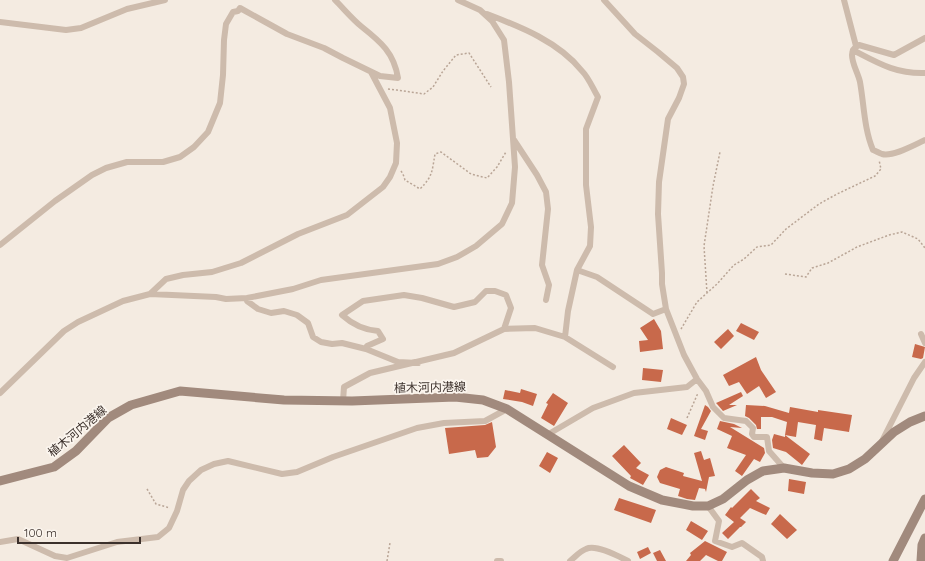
<svg xmlns="http://www.w3.org/2000/svg" width="925" height="561" viewBox="0 0 925 561" font-family="Quicksand,'Noto Sans JP',sans-serif">
  <style>
    .building { fill: #c8694b }
    .lines { fill: none; stroke-linecap: round; stroke-linejoin: round }
    .path { stroke: #b9a596; stroke-width: 1.5; stroke-dasharray: 2 2; stroke-linecap: butt }
    .minor { stroke: #cdbbac; stroke-width: 6 }
    .secondary { stroke: #a18a7d; stroke-width: 9 }
    .labels { text-anchor: middle; dominant-baseline: central; stroke-width: 3.5; stroke-linejoin: round; paint-order: stroke }
    .street-label { font-size: 12px; fill: #3b302b; stroke: #fbf5ee }
  </style>
  <rect width="100%" height="100%" fill="#f4ebe1"/>
  <path class="building" d="M654 319 661 331 663 349 640 352 639 341 648 340 640 328Z
    M741 323 759 332 754 340 736 331Z
    M728 329 734 336 721 349 714 342Z
    M915 344 925 347 923 358 921 359 912 357Z
    M756 357 761 370 776 392 766 398 759 386 747 394 739 382 729 386 723 375Z
    M643 368 663 370 661 382 642 380Z
    M521 389 537 394 533 406 522 402 503 399 505 390 520 393Z
    M741 392 743 396 729 405H737L723 411 717 404 716 403Z
    M553 393 568 403 554 426 541 418 548 404 546 403Z
    M705 405 708 407 711 411 701 429 708 431 705 440 694 436Z
    M746 405 765 406 789 413 790 407 818 412V410L852 415 849 432 824 428 822 441 814 439 816 425 798 422 796 437 785 435 787 422 772 417H761V429H757L756 425 749 418 745 416Z
    M671 418 687 425 682 435 667 429Z
    M720 421 734 424 742 428 730 427 764 448 765 453 760 462 754 459 742 476 735 471 746 455 727 448 732 436 717 429Z
    M492 422 496 447 488 457 477 458 475 450 449 454 445 428 485 425Z
    M774 434 785 437V435L810 454 802 465 786 452 773 448 772 440Z
    M624 445 641 463 636 468 649 475 643 485 630 478 631 476 612 456Z
    M701 451 704 460 710 458 715 476 709 477 706 492 705 489 699 488 695 500 687 499 678 496 680 489 660 483 657 477 660 470 666 467 684 473 683 476 702 481 694 453Z
    M547 452 558 458 550 473 539 466Z
    M789 479 806 482 804 494 788 491Z
    M751 489 760 498 756 501 770 508 766 515 750 508 740 518 746 522 741 527H740L728 539 722 533 734 522 725 515 731 507 732 508Z
    M619 498 656 510 651 523 614 510Z
    M780 514 797 530 787 539 771 524Z
    M691 521 708 531 702 540 686 530Z
    M705 541 727 552 722 561H718L706 555 700 561H686L691 555 690 553Z
    M648 547 651 553 640 559 637 552Z
    M660 550 666 561H657L653 553Z"/>
  <g class="lines">
    <path class="path" d="M388 89 397 90 424 94 433 87 443 71 456 55 469 53 491 87
      M401 171 403 174 405 180 420 189C433 176 432 171 435 154L441 152 471 174 487 178 497 167 506 152
      M785 274 806 277 812 268 828 263 857 247 889 235 902 232 918 239 925 248
      M707 293 704 246 713 186 720 152
      M681 329 697 302 717 284 734 265 744 259 757 247 771 245 786 229 819 204 837 194 875 176 881 169 879 160
      M687 418 698 393
      M147 489 156 504 170 508
      M387 561 390 543"/>
    <path class="minor" d="M604 0 635 34 658 52 677 68 683 77 684 84 679 98 668 119 659 182 658 214 662 273V284L666 309 684 355 697 379 706 391 713 407 724 418 746 421 753 428 752 434 754 437H767L769 451 784 468
      M844 0 856 46
      M487 14C521 27 559 42 582 71 589 78 593 89 598 97L586 129V185L591 227 590 246 577 270 568 311 565 337
      M0 22 66 30 81 28 127 9 165 0
      M925 38 894 55 859 45C855 47 852 50 852 55 852 64 858 73 860 82 864 104 864 129 873 150 876 151 879 153 882 154 893 157 914 145 925 140
      M853 50C878 63 896 74 925 73
      M514 140 537 175 546 192 548 209 542 265 549 285 546 300
      M0 245 55 201 92 175 106 168 127 162H163L180 157 194 147 208 132 220 103 223 75 224 40 226 24 233 12 238 11 240 8 287 34 324 48 343 58 380 76 398 78C394 53 381 42 362 27 352 19 344 9 335 0
      M577 270 597 277 653 314 666 309
      M150 294 166 279 183 275 212 272 241 263 298 234 347 215 383 187 390 177 396 163 397 143 390 108 371 72
      M247 298V301L258 309 271 313 284 311 297 315 308 323 313 337 321 342 332 344 342 343 366 349
      M921 334 925 343
      M418 363 398 362 366 349 367 346 383 339 378 331C364 330 352 324 342 315L363 301 404 295 422 298 454 307 475 302 486 291H495L506 295 511 308 504 329
      M0 393 64 331 78 322 123 301 150 294 216 297 226 299 247 298 293 289 321 280 438 264 457 257 476 246 502 224 512 203 515 167 509 82 504 40 492 21 480 10 458 0
      M343 401 344 387 370 373 454 353 504 329 535 328 565 337 613 367
      M547 435 593 408 634 393 687 387 697 379
      M882 441 914 378 925 362
      M708 506 719 521 715 541 732 547 742 543 762 557 763 561
      M0 542 18 539 55 556 67 558 117 542 158 537 169 528 177 511 183 490 189 481 201 470 214 464 228 461 282 474 297 472 333 457 417 428 444 423 485 421 507 409
      M497 561H501
      M570 561C575 557 580 551 586 549 596 544 618 556 628 561"/>
    <path class="secondary" d="M0 481 54 467 76 451 108 418 131 405 180 391 284 400 352 401 455 397 483 400 507 409 629 486 662 500 693 506H708L723 499 747 480 763 471 784 468 812 473 833 474 849 469 865 459 894 432 910 422 925 416
      M893 561 925 499
      M921 561 922 545 925 538"/>
  </g>
  <g class="labels">
    <g class="street-label">
      <text transform="translate(430 387) rotate(-1)">植木河内港線</text>
      <text transform="translate(77 431) rotate(-40)">植木河内港線</text>
    </g>
  </g>
  <path d="M18 537v6h122v-6" fill="none" stroke="#3b302b" stroke-width="2"/>
  <text x="24" y="537" font-size="12" fill="#3b302b" stroke="#fbf5ee" stroke-width="3" paint-order="stroke">100 m</text>
</svg>
